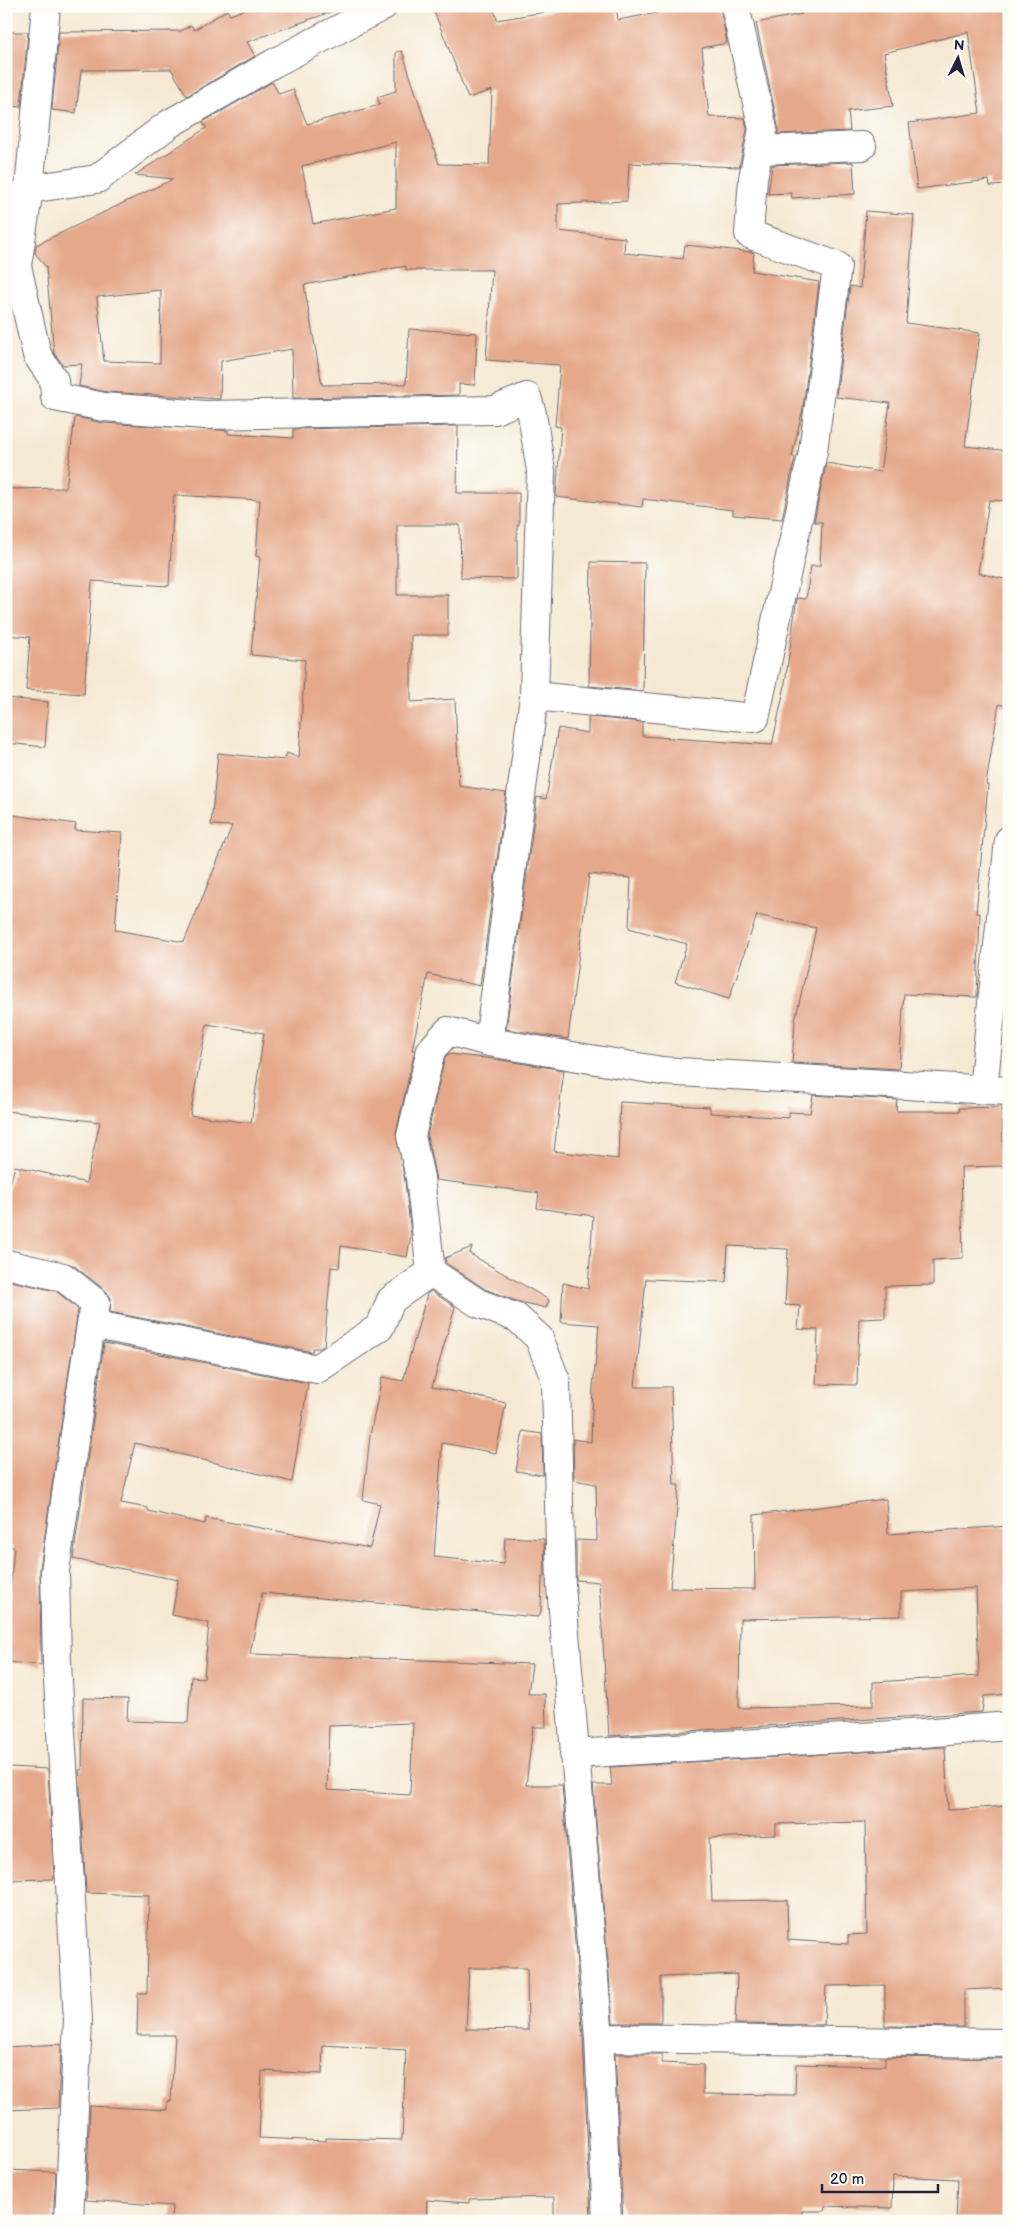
<svg xmlns="http://www.w3.org/2000/svg" width="1015" height="2227" viewBox="0 0 1015 2227" font-family="'Balsamiq Sans',sans-serif">
  <style>
    .building { fill: #e5a88a; fill-rule: evenodd }
    .lines { fill: none; stroke-linecap: round; stroke-linejoin: round }
    .minor-casing { stroke: #6c6870; stroke-width: 30 }
    .minor { stroke: #fff; stroke-width: 28 }
  </style>
  <rect width="100%" height="100%" fill="#fdfcf7"/>
  <filter id="ink" filterUnits="userSpaceOnUse"><feTurbulence type="fractalNoise" baseFrequency=".02" numOctaves="2"/><feDisplacementMap in="SourceGraphic" scale="10" xChannelSelector="R" yChannelSelector="G"/><feConvolveMatrix kernelMatrix="1 2 1 2 8 2 1 2 1" color-interpolation-filters="sRGB"/></filter>
  <filter id="wash" filterUnits="userSpaceOnUse"><feTurbulence type="fractalNoise" baseFrequency=".0096" numOctaves="4" result="noise"/><feDisplacementMap in="SourceGraphic" scale="20" xChannelSelector="R" yChannelSelector="G"/><feGaussianBlur stdDeviation="1.12" result="paint"/><feColorMatrix in="noise" values="0 0 0 0 0 0 0 0 0 0 0 0 0 0 0 0 0 1.4 0 .05"/><feComposite in="paint" operator="in"/></filter>
  <g filter="url(#wash)">
    <rect width="100%" height="100%" fill="#f5e9d3"/>
    <g id="blocks">
      <path class="building" d="M254 6H335L336 10 247 42 255 56 187 96 171 69 81 70 76 113 52 110 59 32 181 31 191 25 194 30 227 10 230 15Z
        M432 6H493L497 20 581 6H616L618 20 695 6H720L727 43 702 48 709 117 745 118 747 129 739 167 629 163 627 201 558 204V231L625 238 624 253 683 259 685 245 752 252 754 253 752 271 819 282 803 408 792 456 795 458 782 519 733 515V510L643 499 642 507 556 497 561 427 555 426 560 365 486 360 492 270H406V266L304 285 322 385 406 384 409 329 477 333 475 385 459 384V395L293 398 292 349 221 361 220 399 106 392 79 386 82 364 63 365 54 353 46 267 35 253 36 245 173 179 135 175 206 128 203 122 272 82 279 94 293 89 307 124 380 105 377 97 396 91V52L402 51 439 164 489 165 492 90 468 98ZM396 142V208L313 224 302 166ZM161 290 160 363 104 361 97 297Z
        M801 6H1009V185L990 186 989 180 917 189 909 123 980 113 968 32 884 53 893 106 848 111 850 131 778 134V126L756 23 802 14Z
        M6 32H28L21 107 6 105Z
        M853 162 855 194 792 198 791 193 768 194 772 165Z
        M866 211 914 215 906 323 980 333 965 446 1009 451V501L989 500 978 573 1009 580V707L999 704 986 784 988 785 976 913H980L977 997 904 994 899 1069 792 1063 795 1021 816 928 757 915 729 999 675 982 687 944 629 928 631 878 589 874 568 1039 506 1029 537 797 546 799 558 728 588 733V717L642 722V736L772 745 784 690 797 598 806 599 811 566H820L822 522H814L826 463 880 472 890 403 836 397 850 286 860 288Z
        M75 417 103 423 220 430 228 431V434L293 438V429L458 426 457 493H519V525H517V579L461 578 460 525H397V595H448V635H411V702L455 699 459 786 506 793 480 986 428 974 412 1050H415L396 1133 405 1181 411 1235 407 1257 341 1246 339 1268 331 1267 324 1346 320 1348H313L312 1352 110 1312 111 1298 106 1291 73 1265 6 1249V1200L15 1166 86 1183 100 1122 6 1111V814L76 824 75 830 122 833 115 930 184 942 232 826 211 825 218 753 284 760 287 753 299 758 305 660 251 655 260 557 256 556 260 500 174 495 169 586 92 581 84 694 26 690 30 637 6 635V489L66 488ZM207 1024 264 1033 251 1123 190 1115Z
        M591 562 645 563 643 691 589 686Z
        M6 698 48 702 45 747 6 743Z
        M448 1054 494 1059 564 1070 554 1151 618 1159 620 1102 710 1107V1113L789 1118V1112L810 1113 813 1095 897 1100 896 1111H960L959 1108 1002 1107 1004 1166 961 1167 963 1258 933 1260V1285L885 1286V1318L859 1319 857 1385 816 1384 818 1330 798 1329 800 1306 785 1305 788 1249 728 1246 726 1282 646 1279 635 1387H671L674 1485H679L670 1588 755 1589 754 1515 886 1499 888 1534 1009 1526V1694L984 1696 982 1712 609 1736 599 1582 576 1580V1540L597 1541 596 1484 574 1480 573 1439 591 1442 593 1387 599 1325 561 1322 563 1283 588 1289 593 1216 537 1208 539 1193 436 1180 427 1136 445 1057ZM976 1588 979 1676 873 1682V1706L739 1708 740 1619 901 1616V1592Z
        M472 1247 470 1254 549 1300 546 1308 516 1301 485 1289 446 1263 445 1258Z
        M6 1280 56 1291 78 1309 40 1569 41 1665 6 1662V1637L14 1547 6 1546Z
        M431 1291 455 1307 432 1387 506 1403 496 1453 442 1443 434 1557 504 1564 505 1537 544 1539 545 1577H542L541 1612 538 1617 262 1593 250 1654 532 1664 528 1694H545L546 1727H533L526 1785H562L583 2039 591 2221H554V2197L469 2199V2203L427 2200 426 2221H171L172 2206 86 2200 90 2106 167 2110V2101H171L175 2035H137L138 1993H147L149 1895 86 1893 79 1770H82L83 1698 128 1699 127 1721 188 1723 191 1677 204 1678 209 1623 172 1615 178 1580 73 1559 104 1343 308 1383 292 1482 135 1443 121 1503 148 1508V1511L205 1524 206 1518 370 1548 380 1504 363 1500 370 1435 382 1377 403 1381 427 1294ZM413 1723 410 1795 327 1790 329 1726ZM469 1968H527L528 2030 466 2029ZM323 2045 406 2050 402 2140 326 2138V2141L259 2138 262 2071 322 2074Z
        M523 1431 542 1434 543 1475 516 1471Z
        M945 1747 948 1810 1009 1806V1988L964 1990V2027L885 2026V1985L826 1986 824 2025 735 2024 737 1974 661 1977V2023H613L593 1785H612L610 1767ZM865 1822 867 1934 848 1935V1944L788 1940 787 1900 712 1901 709 1838 776 1835V1824Z
        M9 1767 48 1769 54 1879 6 1880V1799H8Z
        M61 2044 58 2108 6 2110V2047Z
        M615 2054H662V2063L703 2065V2094L795 2095 796 2064 885 2066V2057L1009 2059V2221H956L958 2179 893 2176 892 2208 825 2206 824 2211H802V2221H623Z
        M6 2170 56 2172 53 2221H6Z"/>
    </g>
  </g>
  <g filter="url(#ink)">
    <use href="#blocks" fill-opacity="0" stroke="#6c6870" stroke-width="1"/>
    <g class="lines">
      <defs>
        <path id="minor" d="M46 6 29 189 17 266 37 355 54 380 55 397 104 407 205 415 495 410 527 397 532 414 541 471 534 696 489 1042
          M759 150 862 146
          M6 206 29 189 97 179 169 124 274 63 383 6
          M534 696 755 718 813 451 837 266 749 234 753 178 763 129 735 6
          M983 1089 1009 840
          M6 1264 63 1277 96 1303 91 1324 55 1571 57 1664 78 2020 69 2221
          M431 1272 478 1303 517 1318 539 1338 556 1381 561 1586 599 2038 607 2221
          M91 1324 317 1369 380 1327 391 1300 431 1272 420 1178 411 1136 431 1050 448 1031 489 1042 662 1071 1009 1091
          M574 1754 910 1734 1009 1726
          M599 2038 1009 2043"/>
      </defs>
      <use href="#minor" class="minor-casing"/>
      <use href="#minor" class="minor"/>
    </g>
  </g>
  <rect width="1015" height="2227" fill="none" stroke="#fdfcf7" stroke-width="25"/>
  <g transform="translate(958 58) rotate(5)" stroke="#fdfcf7" stroke-width="4" paint-order="stroke">
  <path d="M0-4L9 19L0 12L-9 19Z" fill="#22223b"/>
  <text y="-8" font-size="14" font-weight="bold" text-anchor="middle" fill="#22223b">N</text>
  </g>
  <path d="M822 2184v8h116v-8" fill="none" stroke="#22223b" stroke-width="2.5"/>
  <text x="830" y="2184" font-size="15" fill="#22223b" stroke="#fdfcf7" stroke-width="4" paint-order="stroke">20 m</text>
</svg>
